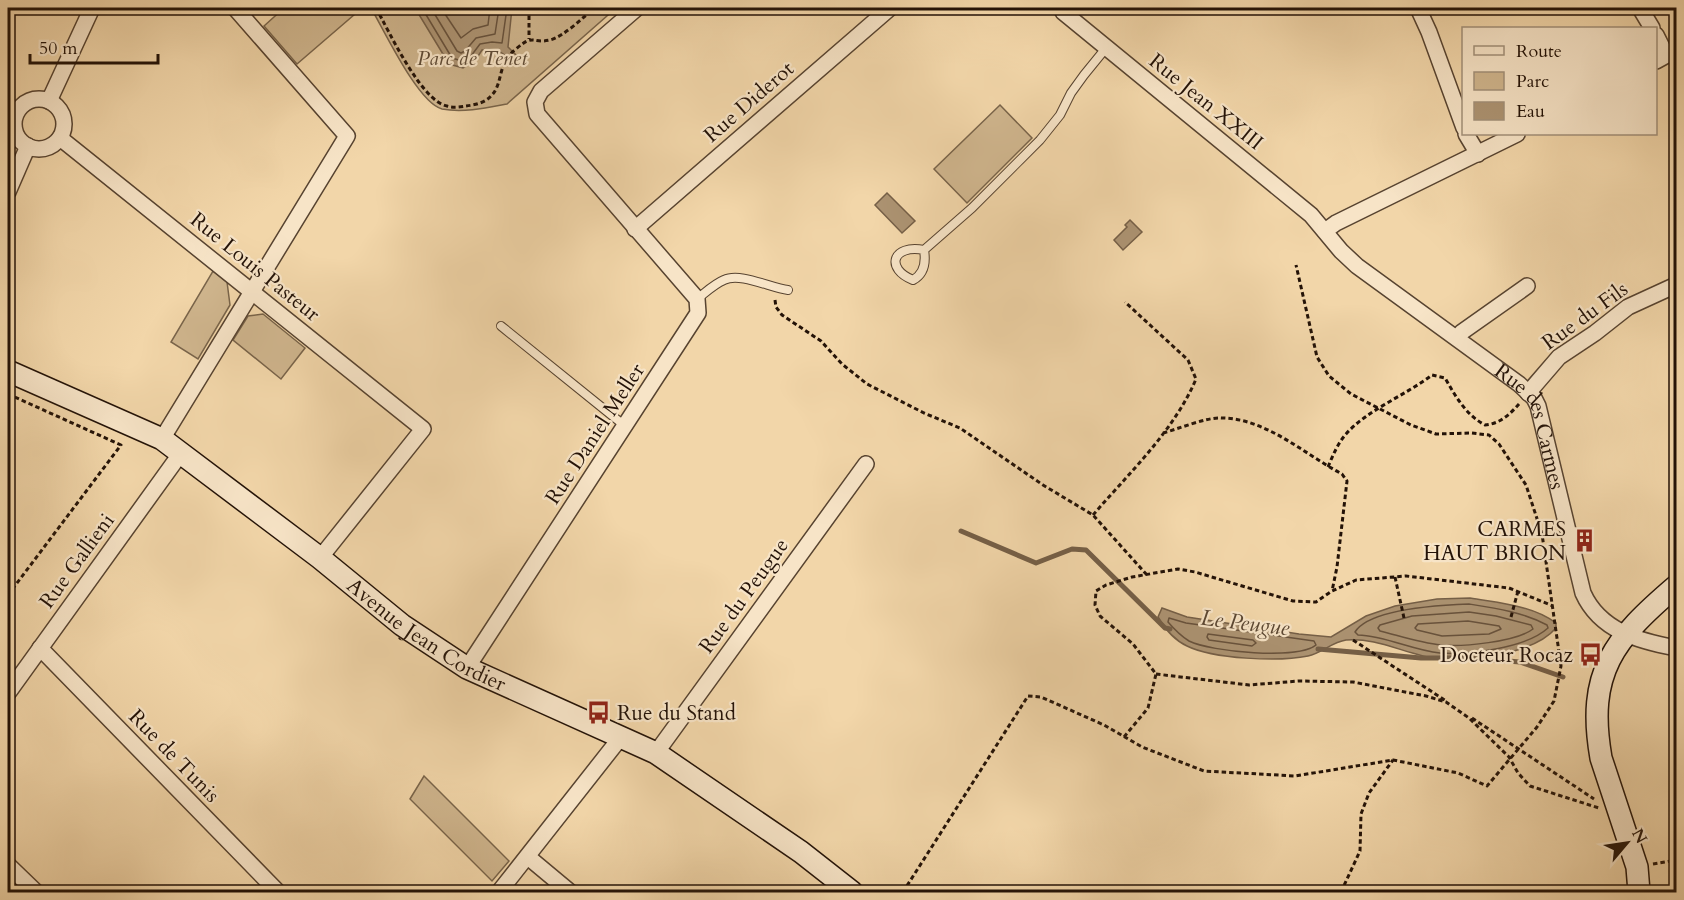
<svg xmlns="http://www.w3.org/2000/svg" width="1684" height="900" viewBox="0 0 1684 900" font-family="Cardo,serif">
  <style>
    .green { fill: #cfb58d; stroke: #79644a; stroke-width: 1.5 }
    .water { fill: #ac9372; stroke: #755f47; stroke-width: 1.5 }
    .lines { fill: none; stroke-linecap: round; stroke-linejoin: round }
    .shore { stroke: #68523c; stroke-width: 1.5 }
    .stream { stroke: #755f47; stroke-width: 5 }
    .lane-casing { stroke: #574330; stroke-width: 10 }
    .street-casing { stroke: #574330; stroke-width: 18 }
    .secondary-casing { stroke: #231207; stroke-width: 24 }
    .path { stroke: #231207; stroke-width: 3; stroke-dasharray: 4.5 3; stroke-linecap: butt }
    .lane { stroke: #f7e4c7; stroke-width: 8 }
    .street { stroke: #f7e4c7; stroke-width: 15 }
    .secondary { stroke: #f7e4c7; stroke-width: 21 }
    .labels { text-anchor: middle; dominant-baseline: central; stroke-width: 4.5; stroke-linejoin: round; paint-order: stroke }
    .park-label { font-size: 21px; font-style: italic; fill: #5f4b36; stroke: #f7e4c7 }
    .street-label { font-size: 21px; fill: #231207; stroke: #f7e4c7 }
    .poi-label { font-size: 21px; fill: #231207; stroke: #f7e4c7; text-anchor: end }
    .water-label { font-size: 22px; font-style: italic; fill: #5a4632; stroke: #f7e4c7 }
  </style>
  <rect width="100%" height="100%" fill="#f2d6a9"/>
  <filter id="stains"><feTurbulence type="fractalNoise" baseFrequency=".00333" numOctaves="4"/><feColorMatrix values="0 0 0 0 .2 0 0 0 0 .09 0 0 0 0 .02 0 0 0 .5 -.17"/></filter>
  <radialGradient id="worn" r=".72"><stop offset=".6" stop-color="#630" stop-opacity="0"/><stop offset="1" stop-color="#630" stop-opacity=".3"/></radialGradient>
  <path class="green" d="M284 8H362L297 64 264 26Z
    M371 8H616L507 104C486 108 463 113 442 109 418 103 384 30 371 8Z
    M1000 105 1032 138 967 203 934 169Z
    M213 271 227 282 230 305 198 359 171 342Z
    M263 314 305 348 281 379 233 340 248 316Z
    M424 776 509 861 492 881 410 799Z"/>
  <path class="water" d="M415 8H512L508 47 517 56 514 63C502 53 498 47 482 50L475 61 463 68 449 64Z
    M887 193 915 221 902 233 875 205Z
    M1130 220 1142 232 1123 250 1114 240 1127 227 1125 225Z
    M1470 598C1498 603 1532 605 1556 623V628C1534 654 1472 661 1440 659 1409 656 1378 637 1346 640 1332 642 1322 653 1308 656 1279 662 1213 659 1187 646 1174 640 1165 629 1158 617L1162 608 1187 617 1299 634 1331 637 1366 616 1395 606 1437 599Z"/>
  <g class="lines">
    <path class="shore" d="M422 8 452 58 462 61 471 56 480 44 492 42 502 43 507 8
      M431 8 457 51 461 53 465 51 476 38 495 34 499 8
      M441 8 461 38 473 29 488 25 490 8
      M1469 604C1495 608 1523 612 1547 625L1548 628C1526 648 1470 655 1440 653 1412 650 1386 636 1358 635L1355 632C1370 608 1442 605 1469 604Z
      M1469 612 1496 616 1531 625 1533 629C1516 642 1462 647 1441 645 1421 643 1400 636 1380 631L1378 628 1380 625 1412 616Z
      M1169 618 1186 623 1314 641 1316 645C1298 660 1211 652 1189 641 1181 636 1174 629 1168 622Z
      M1468 621 1499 626 1501 629 1489 634 1442 636 1417 630 1415 628 1418 624Z
      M1208 634 1253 640 1256 643 1252 646 1209 640 1207 637Z"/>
    <path class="stream" d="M961 531 1036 563 1072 549 1086 550 1165 628 1170 629
      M1318 649 1421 658H1471L1520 662 1563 677"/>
    <defs>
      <path id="lane" d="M924 250C892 244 885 269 913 280 924 274 926 262 924 250L972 208 1040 140 1060 115 1071 93 1084 75 1106 48
        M697 299C705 293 714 284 724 280 740 272 771 288 788 290
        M501 326 625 426"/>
      <g id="street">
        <path id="s1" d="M1068 8 1063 12 1311 215 1341 251 1357 266 1519 384 1534 398 1538 406 1583 593C1600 631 1639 641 1676 648"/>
        <path d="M1418 8 1429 32 1464 128"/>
        <path d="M1640 8 1652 28"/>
        <path d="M1656 35 1666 55"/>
        <path d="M1656 61 1676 50"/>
        <circle cx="39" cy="124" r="25"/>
        <path d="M49 101 92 8"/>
        <path d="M1466 134 1478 154"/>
        <path d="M60 138 423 429 320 558"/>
        <path d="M8 192 28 146"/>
        <path d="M635 229 890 8"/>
        <path d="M1325 231 1336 223 1517 134"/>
        <path d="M1457 338 1462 332 1527 286"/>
        <path d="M1528 393 1559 357 1595 333 1628 307 1676 285"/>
        <path d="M162 439 347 136 235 8"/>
        <path d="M40 648 278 892"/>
        <path d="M467 668 698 313 697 299 537 114 535 102 541 91 637 8"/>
        <path d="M8 693 181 453"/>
        <path d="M656 753 866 464"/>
        <path d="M528 857 570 892"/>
        <path d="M8 865 36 892"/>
        <path d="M499 892 621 737"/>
      </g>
      <g id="secondary">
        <path id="s2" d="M8 371 162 439 320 558 402 625 467 668 656 753 801 852 852 892"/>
        <path d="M1639 892 1637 867 1601 758C1586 672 1614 639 1676 586"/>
      </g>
    </defs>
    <use href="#lane" class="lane-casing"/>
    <use href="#street" class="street-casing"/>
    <use href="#secondary" class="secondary-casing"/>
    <path class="path" d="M376 8C389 31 421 101 447 106 453 108 460 107 466 106 474 105 485 103 491 96 504 83 496 65 516 49 534 33 533 44 550 40 563 37 584 17 594 8
      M529 8V39
      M775 300 776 307 782 315 821 341 842 364 867 384 924 413 960 428 1043 485 1093 515 1147 575
      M8 394 121 445 8 595
      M1163 433C1178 429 1207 417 1221 418 1266 418 1304 454 1342 474L1347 481 1337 567 1332 591
      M1328 467C1333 455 1338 443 1346 434 1367 410 1406 395 1432 375L1445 378C1456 397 1466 415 1485 425 1500 424 1510 414 1519 404
      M1093 515C1129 473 1174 431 1196 379L1188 360 1125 302
      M1395 577 1404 618
      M1511 617 1518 591
      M1353 640 1446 701
      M1156 674 1249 685 1299 681 1353 682 1426 696 1446 702 1469 718 1509 757 1518 773 1530 786 1599 808
      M1472 718 1594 799
      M1124 737 1148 708 1156 674 1133 644 1100 616 1095 605 1096 591 1106 585 1132 577 1178 569 1195 572 1293 601 1316 602 1332 591 1356 580 1406 576 1509 588 1553 606
      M1653 864 1676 860
      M903 892 1028 696 1041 697 1104 725 1142 747 1204 771 1295 776 1393 760 1458 773 1487 786 1537 727 1554 701 1561 666 1542 534 1526 485 1499 444 1489 435 1471 433 1436 434 1411 425 1351 394 1329 376 1317 357 1296 265
      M1341 892 1360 851 1361 814 1369 793 1393 760"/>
    <use href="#lane" class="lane"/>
    <use href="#street" class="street"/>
    <use href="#secondary" class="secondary"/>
  </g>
  <defs>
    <symbol id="building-bare" viewBox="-9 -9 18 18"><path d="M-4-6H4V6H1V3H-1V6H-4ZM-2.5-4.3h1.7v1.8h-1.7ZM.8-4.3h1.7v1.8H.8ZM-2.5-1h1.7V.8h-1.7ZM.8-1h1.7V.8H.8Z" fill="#8f2418" stroke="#f7e4c7" stroke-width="2.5" paint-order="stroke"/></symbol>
    <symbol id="bus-bare" viewBox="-9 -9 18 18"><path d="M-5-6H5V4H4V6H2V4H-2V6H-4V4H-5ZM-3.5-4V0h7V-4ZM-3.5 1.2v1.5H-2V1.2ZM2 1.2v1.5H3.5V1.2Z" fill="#8f2418" stroke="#f7e4c7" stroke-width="2.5" paint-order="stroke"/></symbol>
  </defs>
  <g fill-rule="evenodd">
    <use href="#building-bare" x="1568" y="524" width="33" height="33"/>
    <use href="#bus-bare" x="1574" y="638" width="33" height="33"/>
    <use href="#bus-bare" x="582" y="696" width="33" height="33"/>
  </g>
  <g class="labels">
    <g class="park-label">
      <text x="472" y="58">Parc de Tenet</text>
    </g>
    <g class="street-label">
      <text transform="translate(749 102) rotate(-41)">Rue Diderot</text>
      <text transform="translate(1206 102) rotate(39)">Rue Jean XXIII</text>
      <text transform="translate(255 267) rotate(39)">Rue Louis Pasteur</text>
      <text transform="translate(1585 316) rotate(-36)">Rue du Fils</text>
      <text stroke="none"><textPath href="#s1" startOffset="640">Rue des Carmes</textPath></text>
      <text transform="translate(595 434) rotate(-57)">Rue Daniel Meller</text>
      <text transform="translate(77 561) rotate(-54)">Rue Gallieni</text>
      <text transform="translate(744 596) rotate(-54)">Rue du Peugue</text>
      <text stroke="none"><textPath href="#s2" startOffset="498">Avenue Jean Cordier</textPath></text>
      <text transform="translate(174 756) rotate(46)">Rue de Tunis</text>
    </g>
    <g class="poi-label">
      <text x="1566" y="529">CARMES<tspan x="1566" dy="24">HAUT BRION</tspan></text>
      <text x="1573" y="655">Docteur Rocaz</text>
      <text x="617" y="713" text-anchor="start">Rue du Stand</text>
    </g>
    <g class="water-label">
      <text transform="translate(1245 623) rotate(7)">Le Peugue</text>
    </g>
  </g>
  <rect width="1684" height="900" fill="none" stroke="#f2d6a9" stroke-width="30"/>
  <rect x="9" y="9" width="1666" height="882" fill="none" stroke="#231207" stroke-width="3"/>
  <rect x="15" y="15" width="1654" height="870" fill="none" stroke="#231207" stroke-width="1.5"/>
  <rect x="1462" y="27" width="195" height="108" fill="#f7e4c7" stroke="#a2907a" stroke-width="1.5"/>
  <rect x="1474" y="46" width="30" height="9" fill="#f7e4c7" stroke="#a2907a" stroke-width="1.5"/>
  <text x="1516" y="57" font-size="18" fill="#231207">Route</text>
  <rect x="1474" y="72" width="30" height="18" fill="#cfb58d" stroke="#a2907a" stroke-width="1.5"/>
  <text x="1516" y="87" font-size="18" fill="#231207">Parc</text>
  <rect x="1474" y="102" width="30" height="18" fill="#ac9372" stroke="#a2907a" stroke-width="1.5"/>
  <text x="1516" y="117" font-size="18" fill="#231207">Eau</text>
  <g transform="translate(1627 843) rotate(61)" stroke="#f7e4c7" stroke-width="4.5" paint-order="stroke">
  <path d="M0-4.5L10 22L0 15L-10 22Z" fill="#231207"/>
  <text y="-9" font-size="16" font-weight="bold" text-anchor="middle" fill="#231207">N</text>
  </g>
  <path d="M30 54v9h128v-9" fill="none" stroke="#231207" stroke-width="3"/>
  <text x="39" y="54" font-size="18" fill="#231207" stroke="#f7e4c7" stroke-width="4.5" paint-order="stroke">50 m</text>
  <rect width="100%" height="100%" filter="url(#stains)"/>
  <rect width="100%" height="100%" fill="url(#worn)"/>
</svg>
